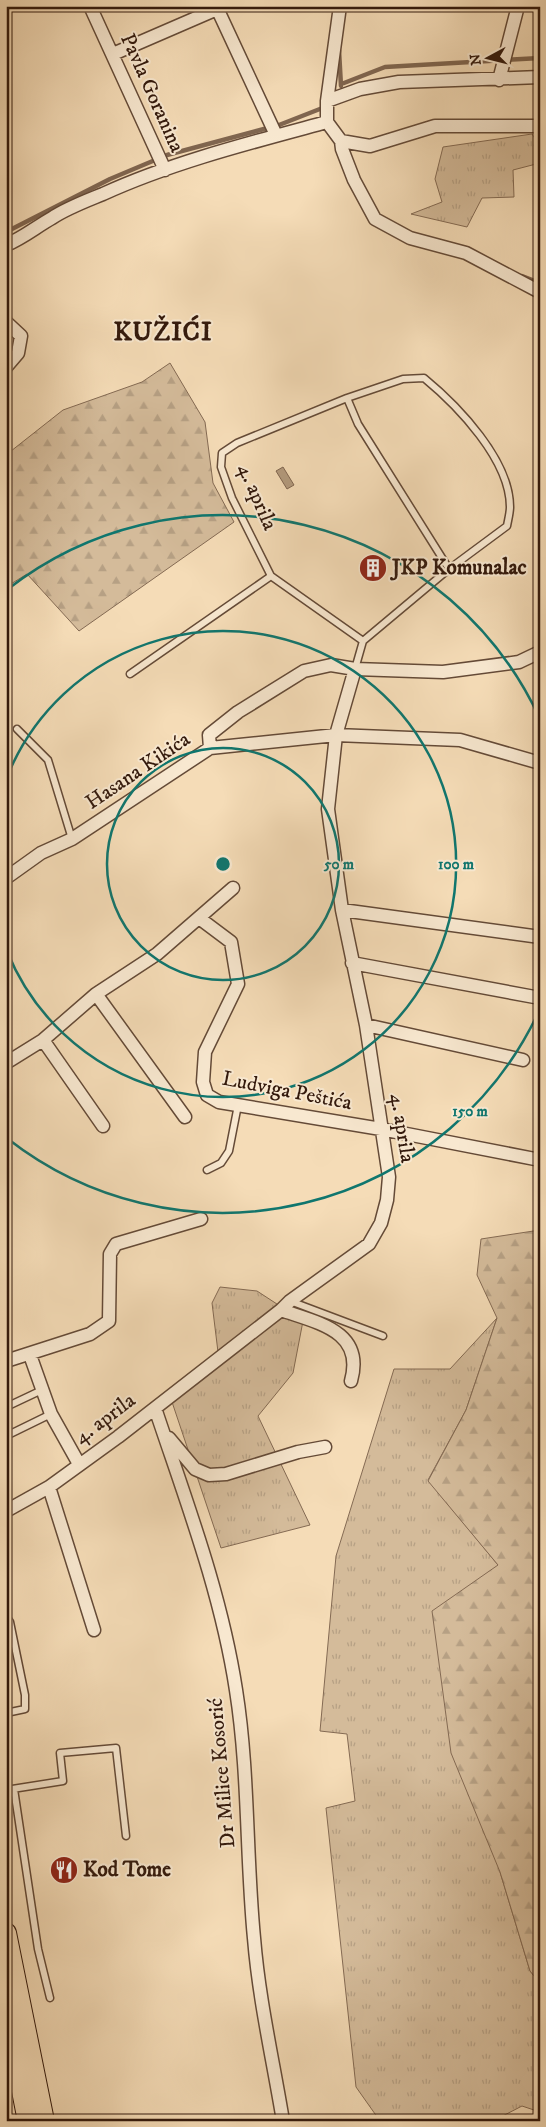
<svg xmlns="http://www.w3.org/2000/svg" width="546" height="2127" viewBox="0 0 546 2127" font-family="'IM FELL DW Pica',serif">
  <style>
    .grass { fill: url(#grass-tufts); stroke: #846a53 }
    .forest { fill: url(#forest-firs); stroke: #846a53 }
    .water { fill: #b39a7d; stroke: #806650 }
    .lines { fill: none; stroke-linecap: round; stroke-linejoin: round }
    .stream { stroke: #806650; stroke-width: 4.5 }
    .service-casing { stroke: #644a37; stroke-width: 9 }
    .minor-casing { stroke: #644a37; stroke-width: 15 }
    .primary-casing { stroke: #33190c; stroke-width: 22 }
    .service { stroke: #f8e8d0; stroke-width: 6 }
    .minor { stroke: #f8e8d0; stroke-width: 12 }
    .primary { stroke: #f5dcb7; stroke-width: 20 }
    .ring { fill: none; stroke: #0f766e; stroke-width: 2.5 }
    .labels { text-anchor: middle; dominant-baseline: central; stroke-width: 4; stroke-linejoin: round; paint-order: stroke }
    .street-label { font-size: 21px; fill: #33190c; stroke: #f8e8d0 }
    .poi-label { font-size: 21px; font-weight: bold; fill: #33190c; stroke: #f8e8d0; text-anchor: start }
    .district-label { font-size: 26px; font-weight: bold; letter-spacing: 1px; fill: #33190c; stroke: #f8e8d0 }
    .centre { fill: #0f766e; stroke: #f8e8d0; stroke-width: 2.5 }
    .ring-label { font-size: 15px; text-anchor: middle; font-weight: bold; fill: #0f766e; stroke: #f8e8d0; stroke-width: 4; stroke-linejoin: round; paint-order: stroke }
  </style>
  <defs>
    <pattern id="grass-tufts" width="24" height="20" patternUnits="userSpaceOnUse" patternTransform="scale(1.25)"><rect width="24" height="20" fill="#d4bb9a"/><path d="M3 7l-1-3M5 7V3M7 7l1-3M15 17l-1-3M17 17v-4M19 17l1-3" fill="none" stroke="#b6a084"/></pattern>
    <pattern id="forest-firs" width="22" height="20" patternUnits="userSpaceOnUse" patternTransform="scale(1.25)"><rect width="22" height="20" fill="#d4bb9a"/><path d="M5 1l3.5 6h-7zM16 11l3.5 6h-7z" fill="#b6a084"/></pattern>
  </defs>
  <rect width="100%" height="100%" fill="#f5dcb7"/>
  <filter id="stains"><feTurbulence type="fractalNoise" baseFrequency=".004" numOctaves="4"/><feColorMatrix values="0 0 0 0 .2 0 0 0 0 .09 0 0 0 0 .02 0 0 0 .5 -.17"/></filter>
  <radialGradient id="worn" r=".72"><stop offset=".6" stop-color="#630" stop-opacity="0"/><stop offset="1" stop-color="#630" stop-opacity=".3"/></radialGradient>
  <path class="grass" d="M532 134 540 146V163L513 170 514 197 482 198 467 227 411 214 442 202 435 179 443 147Z
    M220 1287 257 1291 303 1321 293 1373 258 1416 310 1525 221 1548 170 1396 218 1352 212 1303Z
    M497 1318 466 1410 428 1480 498 1565 500 1872 530 1971 540 1983V2112L522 2106 493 2121H380L356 2087 326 1808 355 1801 347 1734 320 1731 336 1556 394 1369H450Z"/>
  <path class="forest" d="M170 363 205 422 213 483 234 522 79 631 27 574 6 587V455L63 410 142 382Z
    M540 1230V1983L530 1971 500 1872 451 1753 432 1611 498 1565 428 1481 466 1410 497 1318 477 1275 481 1239Z"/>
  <path class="water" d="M283 467 294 485 287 489 276 471Z"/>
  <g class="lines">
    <path class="stream" d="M339 50 341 86
      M344 83 385 67 540 58
      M6 232 110 179 167 155 279 125 325 107
      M522 276 540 283"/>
    <defs>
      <path id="service" d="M347 398 237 443 222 453 221 467 232 498 271 576 363 641
        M355 669 363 641 449 569 507 526C508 520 510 513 510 507 510 460 458 406 424 378L403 379 347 398 358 424 449 569
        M130 674 271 576
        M17 729 48 760 72 839
        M207 1170 221 1163 229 1151 238 1105
        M290 1301 383 1336
        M6 1407 42 1390
        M6 1436 51 1414
        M6 1616 10 1622 25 1695V1709L6 1713
        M14 1789 38 1949 50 1998
        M6 1790 63 1781 60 1753 116 1748 126 1836"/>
      <path id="minor" d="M90 6 165 170
        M216 6 276 135
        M113 54 217 9
        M499 80 518 6
        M327 101 360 89 399 82 540 77
        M327 122 341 141 370 146 435 126H540
        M341 141 342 149 354 180 375 219 410 238 466 253 540 292
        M6 245C23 238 36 227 52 218 67 208 86 201 103 194 173 162 253 142 327 122V101L340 6
        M6 322 21 336 18 353 6 367
        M210 748 209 735 238 712 304 671 331 665 355 669
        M6 878 41 853 72 839 210 748 336 735 460 740 540 763
        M342 910 540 937
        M199 918 231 942 238 984 205 1052 203 1082 207 1095 219 1102 381 1129 540 1160
        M352 963 540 998
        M96 994 185 1117
        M366 1025 523 1060
        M43 1040 103 1126
        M6 1063 43 1040 96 994 157 954 233 888
        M281 1310C318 1323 365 1331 351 1381
        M30 1355 51 1414 79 1464
        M6 1361 90 1334 109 1321 110 1254 116 1244 201 1219
        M155 1408C186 1501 221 1592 236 1690 249 1772 246 1856 254 1938 259 2000 273 2060 283 2121
        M169 1438 195 1469 209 1475 226 1474 298 1452 325 1447
        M49 1487 94 1630
        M6 1511 49 1487 118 1437 281 1310 290 1301 369 1244 381 1223 387 1200 389 1177 366 1025 342 910 328 809 336 735 355 669 443 672 519 662 540 652"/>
      <path id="primary" d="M6 1933 44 2121
        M6 2010 28 2121"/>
    </defs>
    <use href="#service" class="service-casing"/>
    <use href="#minor" class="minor-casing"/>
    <use href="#primary" class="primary-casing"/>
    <use href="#service" class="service"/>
    <use href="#minor" class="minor"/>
    <use href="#primary" class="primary"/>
  </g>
  <g class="ring">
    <circle cx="223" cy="864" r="116"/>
    <path d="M7 777A233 233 0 1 1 7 951"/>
    <path d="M539 1011A349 349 0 0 1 8 1139M8 589A349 349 0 0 1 539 717"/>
  </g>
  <defs>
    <symbol id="building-disc" viewBox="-11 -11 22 22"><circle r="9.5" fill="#8f2418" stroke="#f8e8d0"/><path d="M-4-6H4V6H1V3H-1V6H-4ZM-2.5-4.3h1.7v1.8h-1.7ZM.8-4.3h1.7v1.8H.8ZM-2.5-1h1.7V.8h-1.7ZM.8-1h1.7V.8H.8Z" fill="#fff"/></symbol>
    <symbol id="restaurant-disc" viewBox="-11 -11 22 22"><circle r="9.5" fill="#8f2418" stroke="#f8e8d0"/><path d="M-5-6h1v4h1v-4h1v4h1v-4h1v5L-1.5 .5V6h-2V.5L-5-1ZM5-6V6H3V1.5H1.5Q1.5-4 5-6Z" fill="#fff"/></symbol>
  </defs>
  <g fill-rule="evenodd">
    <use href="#building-disc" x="357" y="552" width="32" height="32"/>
    <use href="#restaurant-disc" x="48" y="1854" width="32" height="32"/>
  </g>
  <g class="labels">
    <g class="street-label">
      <text transform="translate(152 93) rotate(66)">Pavla Goranina</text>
      <text transform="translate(257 497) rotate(67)">4. aprila</text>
      <text transform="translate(138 771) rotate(-34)">Hasana Kikića</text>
      <text transform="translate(287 1091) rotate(11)">Ludviga Peštića</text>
      <text transform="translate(402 1128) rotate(81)">4. aprila</text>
      <text transform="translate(105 1419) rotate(-37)">4. aprila</text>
      <text transform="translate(222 1773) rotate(-95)">Dr Milice Kosorić</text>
    </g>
    <g class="poi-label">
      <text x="392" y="568">JKP Komunalac</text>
      <text x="83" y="1870">Kod Tome</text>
    </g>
    <g class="district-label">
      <text x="163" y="332">KUŽIĆI</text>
    </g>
  </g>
  <circle cx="223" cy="864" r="8" class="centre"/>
  <g class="ring-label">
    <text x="339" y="869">50 m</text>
    <text x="456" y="869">100 m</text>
    <text x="470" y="1116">150 m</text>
  </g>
  <rect width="546" height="2127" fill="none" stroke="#f5dcb7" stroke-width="25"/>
  <rect x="8" y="8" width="531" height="2112" fill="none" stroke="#33190c" stroke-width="2.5"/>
  <rect x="12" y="12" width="521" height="2102" fill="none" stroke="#33190c"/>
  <g transform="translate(488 58) rotate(263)" stroke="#f8e8d0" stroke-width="4" paint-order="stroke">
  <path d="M0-4L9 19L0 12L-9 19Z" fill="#33190c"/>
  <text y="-8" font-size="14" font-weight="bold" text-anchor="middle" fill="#33190c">N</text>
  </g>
  <rect width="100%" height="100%" filter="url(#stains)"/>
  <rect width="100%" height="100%" fill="url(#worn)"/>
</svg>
